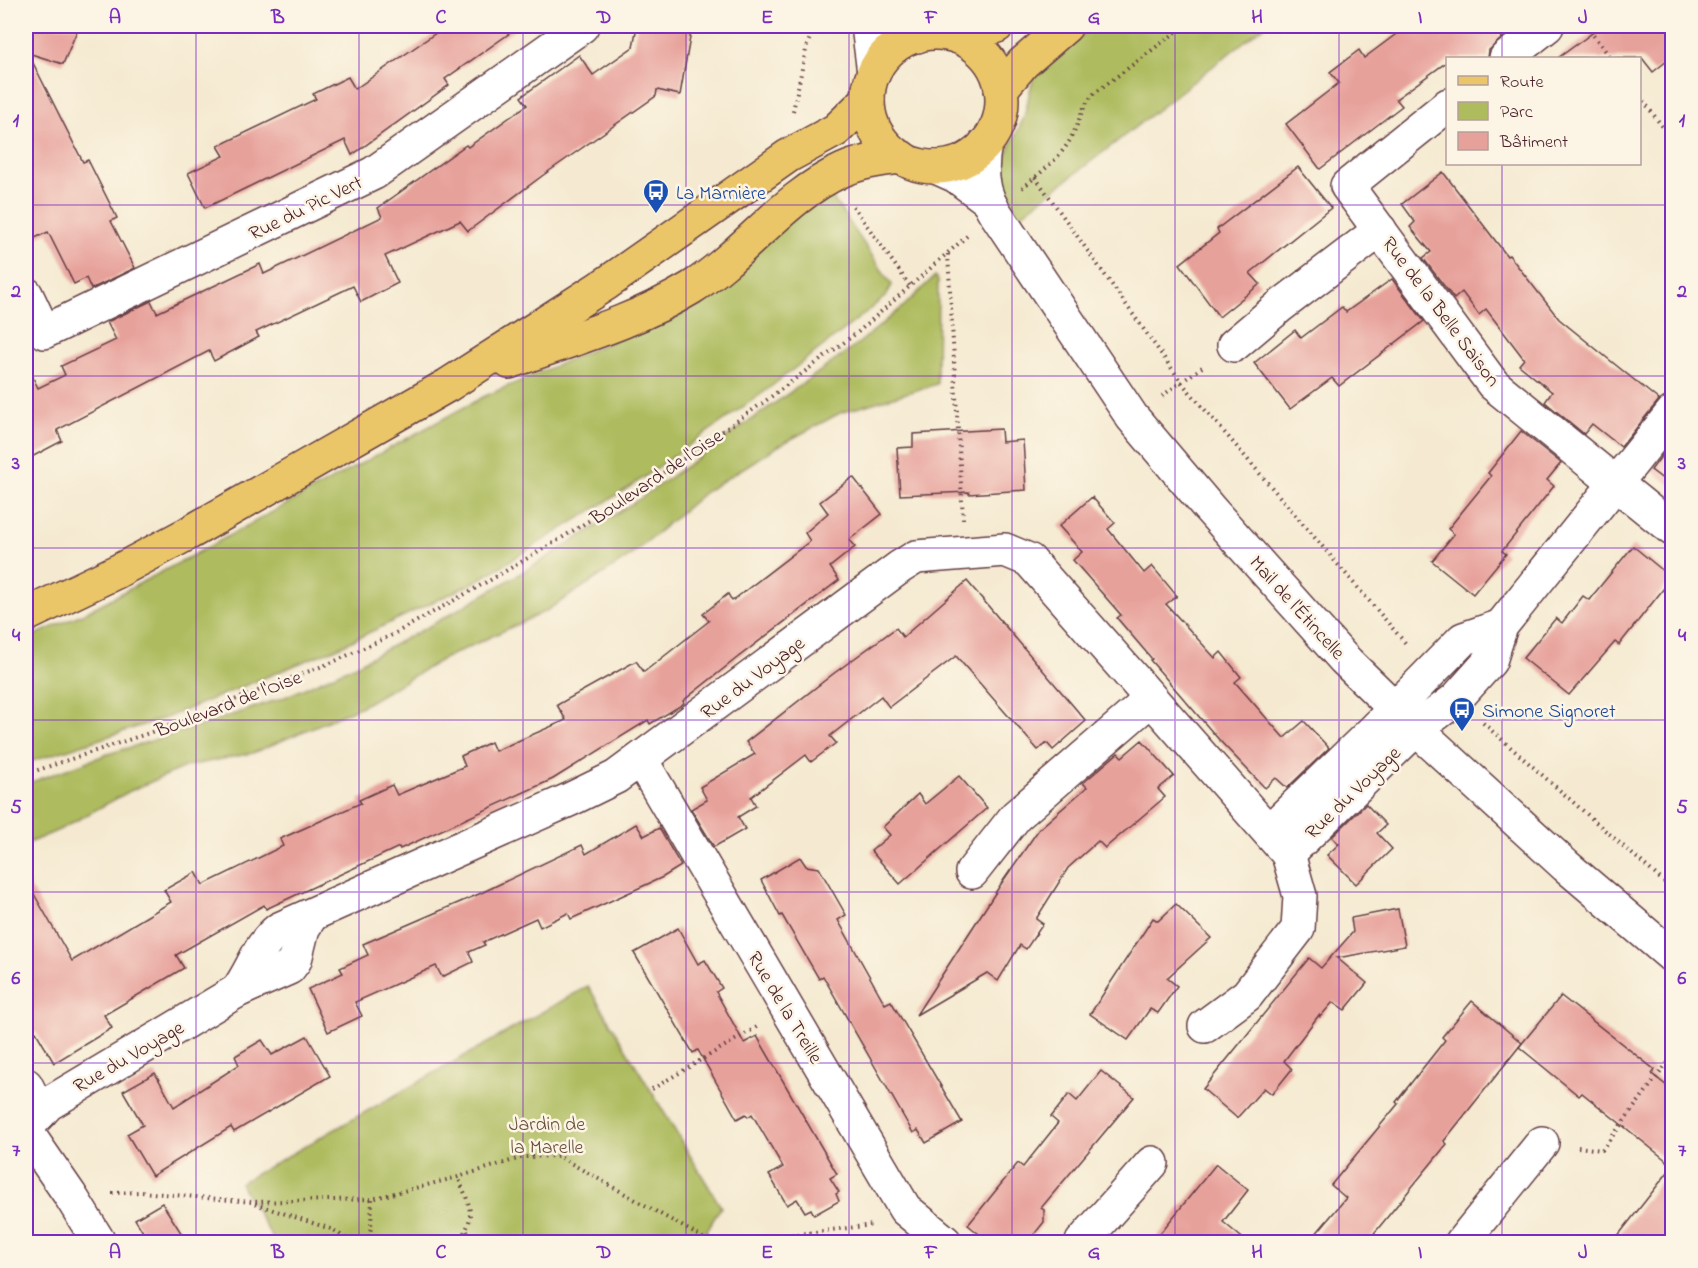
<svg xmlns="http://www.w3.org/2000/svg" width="1698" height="1268" font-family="'Indie Flower',sans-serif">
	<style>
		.green { fill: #aebc5e; stroke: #7c6e44; stroke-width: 1.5 }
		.building { fill: #e7a19b }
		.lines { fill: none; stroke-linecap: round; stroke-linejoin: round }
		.minor-casing { stroke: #643d44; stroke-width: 36 }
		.major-casing { stroke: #643d44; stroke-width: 36 }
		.path { stroke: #643d44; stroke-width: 4; stroke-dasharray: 1.5 4.5; stroke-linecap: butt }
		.minor { stroke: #fff; stroke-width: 33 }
		.major { stroke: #ebc669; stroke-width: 33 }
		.grid { fill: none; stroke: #7b2cbf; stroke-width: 1.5; stroke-opacity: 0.55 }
		.labels { text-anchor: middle; stroke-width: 5; stroke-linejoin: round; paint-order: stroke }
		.transit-label { font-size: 20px; fill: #164399; stroke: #fcf5e5; text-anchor: start }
		.street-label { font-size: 20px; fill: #4a1f2b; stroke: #fcf5e5 }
		.park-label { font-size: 20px; fill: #684e3a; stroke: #fcf5e5 }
		.neatline { fill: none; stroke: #7b2cbf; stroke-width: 2 }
		.grid-label { font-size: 20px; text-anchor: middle; font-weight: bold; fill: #7b2cbf }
	</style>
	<rect width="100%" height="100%" fill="#fcf5e5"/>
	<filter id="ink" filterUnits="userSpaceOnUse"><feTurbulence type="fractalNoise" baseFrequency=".0167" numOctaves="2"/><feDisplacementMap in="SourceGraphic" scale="12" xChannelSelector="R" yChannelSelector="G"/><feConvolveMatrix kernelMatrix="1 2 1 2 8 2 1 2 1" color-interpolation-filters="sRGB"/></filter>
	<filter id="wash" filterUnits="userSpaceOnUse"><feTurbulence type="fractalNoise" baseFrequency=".008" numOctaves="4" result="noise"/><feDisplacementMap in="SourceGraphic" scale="24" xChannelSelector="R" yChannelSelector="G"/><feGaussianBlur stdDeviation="1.35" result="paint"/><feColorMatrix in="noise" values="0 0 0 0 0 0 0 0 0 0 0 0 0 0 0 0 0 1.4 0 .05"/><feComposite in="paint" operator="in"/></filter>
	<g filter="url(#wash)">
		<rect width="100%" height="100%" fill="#f5ead1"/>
		<g class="green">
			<path d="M1094 26H1264L1110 147 1018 217 1001 167 1024 117 1034 74Z"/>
			<path d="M830 194 892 285 886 296 854 322 764 392 630 487 477 581 337 648 168 717 26 763V639L84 613 201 551 483 397 619 338Z"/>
			<path d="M935 276 938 281 937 384 840 413 780 445 705 492 629 557 546 611 441 660 362 706 253 753 187 766 130 791 59 830 26 844V784L108 754 194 728 285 697 358 664 433 624 540 562 638 500 854 347 905 305Z"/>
			<path d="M588 986 721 1207 700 1242H275L240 1183Z"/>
		</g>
		<g id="blocks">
			<g class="building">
				<path d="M26 26H79L63 64 28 53 83 162 88 160 117 218 111 221 135 268 91 289 86 278 74 284 48 232 26 242Z"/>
				<path d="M446 26H520L445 79 449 85 352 155 345 140 205 208 188 173 224 156 218 146 316 99 313 94 348 77 355 89Z"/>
				<path d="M637 26H692L680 95 657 90 656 96 542 176 468 231 460 221 385 256 398 283 361 302 353 286 256 332 259 337 214 361 209 351 57 430 62 441 26 460V363L38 388 65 375 61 366 116 340 107 322 151 301 157 313 260 264 264 274 382 217 378 208 466 145 468 147 527 105 521 97 579 55 593 75 633 47Z"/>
				<path d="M1407 26H1492L1502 38 1489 50 1488 58H1448V61L1396 99 1402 106 1320 169 1286 124 1339 83 1330 72 1359 50 1364 58Z"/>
				<path d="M1602 26H1672V57L1653 72 1642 58H1558Z"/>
				<path d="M1298 167 1331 208 1250 273 1260 284 1219 317 1180 264 1219 233 1217 229Z"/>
				<path d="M1443 172 1507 256 1509 255 1559 319 1659 400 1621 447 1592 424 1584 434 1545 402 1552 392 1519 365 1524 359 1486 309 1479 315 1462 292 1454 299 1423 258 1431 252 1410 227 1415 222 1402 204Z"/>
				<path d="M1392 279 1424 321 1339 386 1332 378 1290 409 1254 363 1295 330 1301 338 1342 307 1346 312Z"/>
				<path d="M1001 429 1002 442 1023 440 1026 490 969 494V492L900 495 897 448 913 447V434Z"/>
				<path d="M1521 431 1561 463 1547 480 1554 486 1502 551 1506 554 1473 594 1432 561 1454 534 1448 529 1491 476 1488 473Z"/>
				<path d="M1672 442V486L1651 470Z"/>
				<path d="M853 477 882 514 849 540 855 547 830 567 839 580 737 658 683 701 684 703 680 706 650 724 648 720 553 779 400 849 399 847 266 909 264 905 176 955 184 968 104 1015 112 1028 54 1063 36 1032 26 1038V880L72 961 171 902 164 890 196 872 203 885 283 846 280 839 361 803 359 800 392 785 397 795 465 766 461 756 491 742 495 751 566 720 557 705 636 661 644 672 709 621 703 614 728 594 732 601 810 541 805 533 828 513 820 502Z"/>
				<path d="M1092 497 1115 523 1108 529 1144 573 1152 566 1177 596 1166 604 1215 658 1221 652 1241 677 1235 682 1284 738 1304 721 1329 748 1287 788 1276 778 1265 788 1221 742 1150 660 1152 659 1117 618 1121 615 1073 560 1082 552 1059 526Z"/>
				<path d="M1633 546 1672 578 1619 645 1615 642 1569 695 1523 658 1556 618 1562 623 1583 596 1589 600Z"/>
				<path d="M967 581 1086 721 1053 750 1047 743 1038 750 956 656 889 707 881 696 830 736 836 743 811 762 806 755 751 797 756 806 738 817 745 829 714 847 691 809 707 800 700 787 755 754 746 742 833 674 896 628 903 637Z"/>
				<path d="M1142 740 1174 776 1158 789 1165 797 1105 848 1098 841 1068 868 1036 919 1043 924 1026 949 1020 945 998 981 987 973 916 1015 1003 881 1039 829 1087 787 1083 783 1118 753 1122 757Z"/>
				<path d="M959 776 987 808 900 884 871 851 890 835 883 827 918 794 925 804Z"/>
				<path d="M1366 804 1386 825 1377 833 1392 849 1356 884 1327 855 1339 844 1332 837Z"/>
				<path d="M636 824 644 836 659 828 681 866 663 877 571 919 568 913 540 927 536 918 483 942 485 945 469 952 473 962 442 977 436 966 355 1002 362 1016 328 1032 308 989 343 973 340 968 368 955 363 944 479 894 582 845 586 854Z"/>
				<path d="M800 857 806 866 819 868 846 915 838 920 885 1004 891 1001 962 1122 926 1143 918 1130 913 1133 823 976 819 979 782 915 780 916 761 880Z"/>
				<path d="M1176 904 1211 938 1167 978 1177 986 1158 1013 1150 1009 1128 1040 1090 1014 1153 918 1158 921Z"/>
				<path d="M1398 909 1405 946 1337 958 1367 983 1345 1010 1333 1002 1320 1017 1319 1015 1284 1061 1292 1069 1272 1094 1264 1088 1237 1118 1203 1089 1309 958 1321 968 1353 932 1351 918Z"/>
				<path d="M678 928 698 964 705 960 722 988 716 992 744 1043 757 1036 837 1174 830 1178 839 1192 836 1194 839 1201 814 1215 811 1209 805 1212 797 1199 787 1205 769 1175 783 1167 752 1114 748 1117 746 1114 737 1119 698 1050 693 1053 634 953Z"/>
				<path d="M1561 996 1655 1070 1652 1074 1672 1090V1165L1582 1093 1579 1096 1519 1047Z"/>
				<path d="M1472 1001 1522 1043 1444 1141 1447 1144 1367 1242H1309L1346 1198 1331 1185 1398 1104 1396 1102 1445 1040 1442 1037Z"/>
				<path d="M307 1036 330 1076 234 1132 231 1127 152 1176 127 1134 143 1125 123 1091 155 1073 174 1107 239 1065 235 1056 262 1040 272 1055Z"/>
				<path d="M1101 1071 1134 1097 1041 1208 1044 1210V1222L1028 1242H989L968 1225 1018 1163 1023 1167 1058 1123 1051 1117 1069 1094 1077 1101Z"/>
				<path d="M1216 1164 1248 1190 1223 1222 1247 1242H1153Z"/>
				<path d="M1672 1167V1242H1613Z"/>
				<path d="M162 1203 187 1242H149L135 1219Z"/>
			</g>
		</g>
	</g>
	<g filter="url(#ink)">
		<use href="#blocks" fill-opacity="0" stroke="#643d44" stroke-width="1.5"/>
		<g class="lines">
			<defs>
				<g id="minor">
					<path d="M868 26 874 73"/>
					<path d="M889 26 917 36"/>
					<path d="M1506 58 1547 26"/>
					<path d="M1448 105 1347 186 1493 384 1672 529"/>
					<path d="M985 144C980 168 981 190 994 211L1132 417 1209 508 1344 659 1416 729 1566 866 1672 956"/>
					<path d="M936 167 956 176 988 200"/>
					<path d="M26 294 44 332 374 173 582 26"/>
					<path d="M1234 345 1279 307 1380 230"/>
					<path d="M1501 626 1672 413"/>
					<path d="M641 760 905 1209 945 1242"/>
					<path d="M1269 831 1372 732 1463 639 1501 626 1490 661 1456 699 1416 729 1288 854"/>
					<path d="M972 872 1016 816 1151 699"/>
					<path d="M237 991C253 970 258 945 279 929L571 799 616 777 900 567 916 557 1005 550 1029 560 1288 854 1300 896 1298 929 1247 995 1205 1026"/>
					<path d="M26 1085 40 1113"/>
					<path d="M26 1128 48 1104 237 991 289 968 295 960 303 928 311 916"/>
					<path d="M26 1131 70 1195 99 1242"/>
					<path d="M1082 1242 1152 1163"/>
					<path d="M1462 1242 1542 1143"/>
				</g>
				<g id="major">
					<circle cx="935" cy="100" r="67"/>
					<path d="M956 36H967L997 26"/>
					<path d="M1001 89 1023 63 1066 26"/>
					<path d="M509 362C570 340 635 322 691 288 745 254 784 196 843 170 861 162 880 159 901 157"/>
					<path d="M26 615 118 571 189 533 448 385 607 283 788 156 836 130 868 99"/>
				</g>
			</defs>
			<use href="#minor" class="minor-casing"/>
			<use href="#major" class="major-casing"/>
			<g class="path">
				<path d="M1586 26 1611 58"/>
				<path d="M1640 96 1672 140"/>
				<path d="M793 111 807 45 815 26"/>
				<path d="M1035 177 1182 383 1407 645"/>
				<path d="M1022 188C1040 173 1060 159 1071 138 1080 121 1081 106 1095 93L1184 26"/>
				<path d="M853 206 910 286"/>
				<path d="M948 254 963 519"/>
				<path d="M1162 396 1205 365"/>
				<path d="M1483 723 1672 889"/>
				<path d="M26 774 149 733 333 662 392 635 492 579 560 539 650 482 764 402 858 332 967 236"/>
				<path d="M652 1089 757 1027"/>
				<path d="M1578 1147 1602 1150 1672 1057"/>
				<path d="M112 1193 141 1192 252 1202 372 1199 458 1177 524 1157 558 1156 703 1238 731 1242 873 1225"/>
				<path d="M255 1204 334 1230 350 1242"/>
				<path d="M467 1231 471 1242"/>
				<path d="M367 1242 371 1228 372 1199"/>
				<path d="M456 1242C479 1219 469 1204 458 1177"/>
				<path d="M691 1242 703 1238"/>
			</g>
			<use href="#minor" class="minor"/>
			<use href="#major" class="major"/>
		</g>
	</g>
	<path class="grid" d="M196 26V1242M359 26V1242M523 26V1242M686 26V1242M849 26V1242M1012 26V1242M1175 26V1242M1339 26V1242M1502 26V58M1502 164V1242M26 205H1672M26 376H1672M26 548H1672M26 720H1672M26 892H1672M26 1063H1672"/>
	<defs>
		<symbol id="bus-pin" viewBox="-11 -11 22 30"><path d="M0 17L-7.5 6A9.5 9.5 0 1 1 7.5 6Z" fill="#1a4fb4" stroke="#fcf5e5"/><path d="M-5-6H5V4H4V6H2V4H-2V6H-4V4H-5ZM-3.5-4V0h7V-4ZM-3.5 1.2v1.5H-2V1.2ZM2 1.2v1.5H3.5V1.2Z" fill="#fff"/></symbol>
	</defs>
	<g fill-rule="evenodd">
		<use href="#bus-pin" x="641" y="177" width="30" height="40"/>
		<use href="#bus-pin" x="1447" y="695" width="30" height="40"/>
	</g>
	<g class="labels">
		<g class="transit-label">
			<text x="676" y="199">La Marnière</text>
			<text x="1482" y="717">Simone Signoret</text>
		</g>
		<g class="street-label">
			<text transform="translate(305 207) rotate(-26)" y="7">Rue du Pic Vert</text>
			<text transform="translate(1442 311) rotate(53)" y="7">Rue de la Belle Saison</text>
			<text transform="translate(656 476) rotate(-34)" y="7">Boulevard de l'Oise</text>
			<text transform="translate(1298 607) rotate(48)" y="7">Mail de l'Étincelle</text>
			<text transform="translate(752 677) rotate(-37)" y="7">Rue du Voyage</text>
			<text transform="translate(228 703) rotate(-21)" y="7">Boulevard de l'Oise</text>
			<text transform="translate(1352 792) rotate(-44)" y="7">Rue du Voyage</text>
			<text transform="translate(786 1007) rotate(59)" y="7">Rue de la Treille</text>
			<text transform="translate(128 1056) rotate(-30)" y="7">Rue du Voyage</text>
		</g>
		<g class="park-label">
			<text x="547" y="1130">Jardin de<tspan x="547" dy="23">la Marelle</tspan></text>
		</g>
	</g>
	<rect width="1698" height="1268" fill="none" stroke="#fcf5e5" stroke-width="66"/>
	<rect x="1446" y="57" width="195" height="108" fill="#fcf5e5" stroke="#b59f9b" stroke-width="1.5"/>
	<rect x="1458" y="76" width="30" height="9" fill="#ebc669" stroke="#b59f9b" stroke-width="1.5"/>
	<text x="1500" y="87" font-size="18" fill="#4a1f2b">Route</text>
	<rect x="1458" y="102" width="30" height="18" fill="#aebc5e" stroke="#b59f9b" stroke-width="1.5"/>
	<text x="1500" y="117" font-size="18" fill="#4a1f2b">Parc</text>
	<rect x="1458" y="132" width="30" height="18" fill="#e7a19b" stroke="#b59f9b" stroke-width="1.5"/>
	<text x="1500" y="147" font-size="18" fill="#4a1f2b">Bâtiment</text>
	<rect x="33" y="33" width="1632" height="1202" class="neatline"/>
	<g class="grid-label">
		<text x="115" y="23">A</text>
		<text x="278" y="23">B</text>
		<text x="441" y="23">C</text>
		<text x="604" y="23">D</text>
		<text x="767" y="23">E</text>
		<text x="931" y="23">F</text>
		<text x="1094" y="23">G</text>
		<text x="1257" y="23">H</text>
		<text x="1420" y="23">I</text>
		<text x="1583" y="23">J</text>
		<text x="16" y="126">1</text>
		<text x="1682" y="126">1</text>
		<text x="16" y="297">2</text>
		<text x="1682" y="297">2</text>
		<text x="16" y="469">3</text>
		<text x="1682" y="469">3</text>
		<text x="16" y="641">4</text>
		<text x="1682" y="641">4</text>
		<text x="16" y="813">5</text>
		<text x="1682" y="813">5</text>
		<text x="16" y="984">6</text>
		<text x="1682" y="984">6</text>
		<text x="16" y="1156">7</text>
		<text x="1682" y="1156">7</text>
		<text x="115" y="1258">A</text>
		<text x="278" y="1258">B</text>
		<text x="441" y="1258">C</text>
		<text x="604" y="1258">D</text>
		<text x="767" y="1258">E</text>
		<text x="931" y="1258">F</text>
		<text x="1094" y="1258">G</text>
		<text x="1257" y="1258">H</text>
		<text x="1420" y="1258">I</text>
		<text x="1583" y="1258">J</text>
	</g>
</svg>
